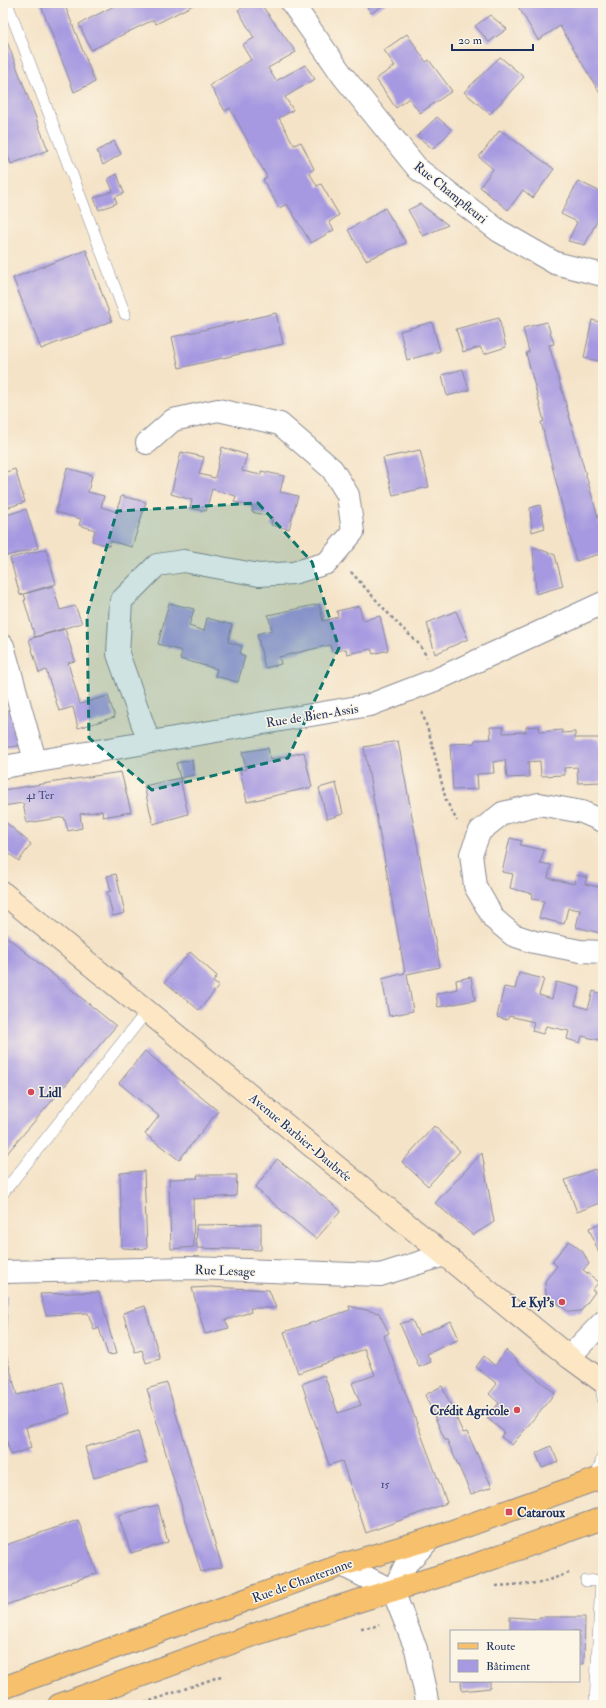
<svg xmlns="http://www.w3.org/2000/svg" width="606" height="1708" font-family="'IM FELL Double Pica',serif">
	<style>
		.building { fill: #a699e1 }
		.lines { fill: none; stroke-linecap: round; stroke-linejoin: round }
		.service-casing { stroke: #888992; stroke-width: 12 }
		.minor-casing { stroke: #888992; stroke-width: 24 }
		.secondary-casing { stroke: #888992; stroke-width: 24 }
		.primary-casing { stroke: #888992; stroke-width: 24 }
		.path { stroke: #888992; stroke-width: 2.5; stroke-dasharray: 3 3; stroke-linecap: butt }
		.service { stroke: #fff; stroke-width: 11 }
		.minor { stroke: #fff; stroke-width: 22 }
		.secondary { stroke: #fce6c4; stroke-width: 22 }
		.primary { stroke: #f7c06c; stroke-width: 22 }
		.marked { fill: #0f766e; fill-opacity: 0.2; stroke: #0f766e; stroke-width: 3; stroke-dasharray: 8 5; stroke-linejoin: round }
		.poi-dot { fill: #d1495b; stroke: #fcf5e5; stroke-width: 1.5 }
		.labels { text-anchor: middle; stroke-width: 3; stroke-linejoin: round; paint-order: stroke }
		.number-label { font-size: 11px; fill: #3e4a7f }
		.street-label { font-size: 13px; fill: #1b2f5e; stroke: #fcf5e5 }
		.poi-label { font-size: 13px; font-weight: bold; fill: #1b2f5e; stroke: #fcf5e5; text-anchor: start }
	</style>
	<rect width="100%" height="100%" fill="#fcf5e5"/>
	<filter id="ink" filterUnits="userSpaceOnUse"><feTurbulence type="fractalNoise" baseFrequency=".025" numOctaves="2"/><feDisplacementMap in="SourceGraphic" scale="8" xChannelSelector="R" yChannelSelector="G"/><feConvolveMatrix kernelMatrix="1 2 1 2 8 2 1 2 1" color-interpolation-filters="sRGB"/></filter>
	<filter id="wash" filterUnits="userSpaceOnUse"><feTurbulence type="fractalNoise" baseFrequency=".012" numOctaves="4" result="noise"/><feDisplacementMap in="SourceGraphic" scale="16" xChannelSelector="R" yChannelSelector="G"/><feGaussianBlur stdDeviation="0.9" result="paint"/><feColorMatrix in="noise" values="0 0 0 0 0 0 0 0 0 0 0 0 0 0 0 0 0 1.4 0 .05"/><feComposite in="paint" operator="in"/></filter>
	<g filter="url(#wash)">
		<rect width="100%" height="100%" fill="#f4e3c7"/>
		<g id="blocks">
			<g class="building">
				<path d="M40 3H64L95 82 74 92Z"/>
				<path d="M120 3H197L156 24 153 20 91 50 79 24Z"/>
				<path d="M251 3H260L296 52 268 68 276 81 305 65 315 79 285 97 293 110 279 118 294 145 301 142 314 169 309 172 317 186 321 184 339 215 329 222 334 230 311 243 287 204 279 208 263 180 267 177 230 108 225 111 210 85 251 60 242 45 254 38 238 10Z"/>
				<path d="M365 3H387L371 13Z"/>
				<path d="M516 3H603V94L601 95 560 26 538 40Z"/>
				<path d="M490 15 507 29 489 42 475 26Z"/>
				<path d="M3 31 48 150 11 164 3 142Z"/>
				<path d="M407 34 426 62 429 60 452 91 420 113 409 98 396 108 376 79 395 66 384 50Z"/>
				<path d="M500 57 524 77 490 114 464 92Z"/>
				<path d="M437 117 452 130 433 149 417 136Z"/>
				<path d="M500 130 554 169 533 198 523 190 508 210 480 187 493 169 479 157Z"/>
				<path d="M114 141 121 154 103 165 97 151Z"/>
				<path d="M117 174 124 193 115 197 117 203 99 210 94 198 113 191 108 179Z"/>
				<path d="M578 181 603 193V209L585 245 568 241 577 222 561 214Z"/>
				<path d="M420 204 448 225 423 236 408 210Z"/>
				<path d="M385 208 406 243 366 260 348 230Z"/>
				<path d="M86 250 112 321 41 349 13 278Z"/>
				<path d="M276 313 283 344 179 368 172 337Z"/>
				<path d="M499 318 506 347 484 354 480 347 463 352 456 329Z"/>
				<path d="M592 320 603 323V359L600 358 599 361 584 358Z"/>
				<path d="M432 322 440 351 407 360 400 331Z"/>
				<path d="M547 322 554 344 549 345 603 535V553L576 561 541 422 544 421 526 353 529 352 523 328Z"/>
				<path d="M463 369 469 390 447 396 442 375Z"/>
				<path d="M222 447 247 455 242 471 261 475V471L284 476 280 492 298 496 289 529 271 525 273 517 252 512 253 507 234 502 236 496 212 489 206 511 190 508 192 500 171 494 181 452 204 457 199 474 215 478Z"/>
				<path d="M420 450 429 487 393 495 383 458Z"/>
				<path d="M67 468 92 475 88 492 104 496 101 507 117 512 121 496 146 502 132 547 110 541 109 546 92 541 95 530 79 525 81 519 56 512Z"/>
				<path d="M15 469 25 502 3 509V473Z"/>
				<path d="M540 505 545 528 532 532 530 508Z"/>
				<path d="M26 509 38 548 3 557V516Z"/>
				<path d="M533 547 555 555 563 586 536 594Z"/>
				<path d="M46 549 56 584 20 595 10 558Z"/>
				<path d="M53 586 60 610 75 606 82 623 35 637 24 600H26L24 594Z"/>
				<path d="M169 603 194 609 189 626 204 631 207 618 232 625 228 642 242 646 240 654 245 656 238 682 215 676 217 669 180 659 182 651 158 644Z"/>
				<path d="M319 604 323 621 338 617 337 611 359 606 363 620 380 616 388 650 373 654 371 649 347 654 346 649 332 652 330 645 279 657 281 664 265 668 257 634 272 630 268 615Z"/>
				<path d="M456 611 468 639 435 654 427 623Z"/>
				<path d="M65 629 75 661 68 663 80 704 108 696 115 717 78 728 73 707 59 711 46 670 39 673 29 639Z"/>
				<path d="M12 709 23 745 3 748V712Z"/>
				<path d="M539 726 540 732 562 730V733L575 732V738H599L600 746H603V780H601V782L578 783 577 767 564 768 565 775 541 776 540 761 528 762 529 777 507 778 505 760 493 762 494 773 477 774 478 789 453 790 450 744 474 743 475 740 491 739 490 727H503V733L526 732V727Z"/>
				<path d="M398 741 440 967 407 974 413 1011 389 1016 382 979 405 973 364 747Z"/>
				<path d="M268 748 270 760 304 752 312 787 247 802 240 770 246 769 242 752Z"/>
				<path d="M192 760 194 775 180 778 176 763Z"/>
				<path d="M121 772 131 812 103 817 102 811 80 814 82 828 68 831 64 817 27 823 23 803 3 806V790Z"/>
				<path d="M180 778 188 814 153 824 144 786Z"/>
				<path d="M336 783 343 814 327 819 319 788Z"/>
				<path d="M3 820 31 844 19 861 3 849Z"/>
				<path d="M510 838 522 841 520 845 544 850 540 863 551 865 548 878 574 884 576 875 587 877 585 884 603 888V920L600 933 576 927 580 910 568 908 564 924 539 918 544 901 532 899 533 894 510 888 513 874 502 872Z"/>
				<path d="M116 874 125 913 113 916 107 892 111 891 107 876Z"/>
				<path d="M3 934 116 1026 3 1158Z"/>
				<path d="M190 952 217 976 213 982 219 986 199 1010 165 982Z"/>
				<path d="M519 973 544 979 539 995 552 999 556 982 580 988 575 1005 588 1009 593 991 603 994V1041L582 1036 580 1043 567 1039 569 1031 546 1026 543 1034 532 1031 534 1022 509 1016 507 1020 497 1017 504 987 515 989Z"/>
				<path d="M471 977 475 1000 438 1007 436 994 457 989 456 980Z"/>
				<path d="M145 1051 218 1111 179 1160 145 1134 159 1116 119 1083Z"/>
				<path d="M434 1126 460 1151 428 1186 402 1162Z"/>
				<path d="M482 1153 494 1222 473 1235 435 1203Z"/>
				<path d="M277 1159 341 1211 316 1239 255 1188Z"/>
				<path d="M595 1169 603 1191V1202L577 1212 565 1180Z"/>
				<path d="M144 1171 147 1249 122 1248 120 1173Z"/>
				<path d="M197 1175H237L236 1196 193 1199 194 1247 171 1249 169 1179 198 1178Z"/>
				<path d="M603 1222V1263L589 1228Z"/>
				<path d="M261 1224V1250L197 1248 196 1225Z"/>
				<path d="M569 1241 583 1252 589 1264 583 1270 599 1282 592 1290 595 1292 581 1311 569 1312 546 1295 545 1281 557 1266 552 1261Z"/>
				<path d="M211 1287 269 1290 276 1308H250L251 1312 225 1320 229 1328 205 1334 192 1288Z"/>
				<path d="M99 1292 116 1354 108 1355 99 1328 94 1330 88 1313 46 1315 40 1294Z"/>
				<path d="M3 1296H7L5 1350 17 1395 63 1382 70 1413 26 1427 31 1448 11 1455 3 1429Z"/>
				<path d="M145 1306 160 1359 146 1363 142 1350 135 1352 123 1313Z"/>
				<path d="M349 1306 379 1313 389 1333 384 1336 447 1503 366 1533 342 1461 329 1465 302 1384 324 1375 338 1413 361 1405 352 1383 375 1375 365 1349 298 1373 284 1332 350 1310Z"/>
				<path d="M412 1320 419 1335 451 1321 459 1339 427 1354 431 1362 419 1367 400 1324Z"/>
				<path d="M506 1350 517 1360 516 1361 555 1393 512 1445 501 1437 504 1432 487 1418 499 1403 489 1394 497 1384 476 1367 484 1356 495 1366Z"/>
				<path d="M167 1383 222 1567 201 1572 147 1389Z"/>
				<path d="M442 1386 463 1433 467 1432 492 1487 471 1494 447 1440H445L425 1395Z"/>
				<path d="M138 1432 147 1463 94 1478 85 1447Z"/>
				<path d="M551 1446 558 1462 542 1468 536 1453Z"/>
				<path d="M158 1505 168 1542 131 1553 118 1515Z"/>
				<path d="M78 1520 97 1573 3 1606V1546Z"/>
				<path d="M510 1617 539 1619V1617H585L584 1664H579V1631H510Z"/>
				<path d="M461 1681H490V1688L462 1691Z"/>
			</g>
		</g>
	</g>
	<g filter="url(#ink)">
		<use href="#blocks" fill-opacity="0" stroke="#888992" stroke-width="1"/>
		<g class="lines">
			<defs>
				<g id="service">
					<path d="M7 3 125 314"/>
					<path d="M3 1193 147 1011"/>
					<path d="M600 1379 603 1399"/>
					<path d="M595 1480 603 1456"/>
					<path d="M586 1581 603 1580"/>
					<path d="M595 1705 601 1580"/>
				</g>
				<g id="minor">
					<path d="M292 3 343 76 418 169 499 231 555 263 603 275"/>
					<path d="M147 443 173 420 218 410 280 424 332 469 348 495 353 532 327 563 293 573 259 575 184 561 157 565 121 601 118 654 149 742"/>
					<path d="M3 646 35 760"/>
					<path d="M3 767 370 705 440 678 603 603"/>
					<path d="M603 821 582 812 539 804 503 813 480 831 471 854 475 886 494 919 513 935 534 942 580 951 603 952"/>
					<path d="M3 1272 191 1268 380 1275 444 1255"/>
					<path d="M569 1357 603 1322"/>
					<path d="M342 1565 393 1591"/>
					<path d="M393 1591 416 1649 428 1705"/>
					<path d="M393 1591 406 1564 430 1539"/>
				</g>
				<path id="secondary" d="M3 893 569 1357 603 1382"/>
				<g id="primary">
					<path d="M3 1688 342 1565 430 1539 603 1477"/>
					<path d="M59 1705 259 1633 335 1608 469 1567 603 1518"/>
				</g>
			</defs>
			<use href="#service" class="service-casing"/>
			<use href="#minor" class="minor-casing"/>
			<use href="#secondary" class="secondary-casing"/>
			<use href="#primary" class="primary-casing"/>
			<g class="path">
				<path d="M351 572 396 622 419 644 427 657"/>
				<path d="M422 712 430 736 446 800 457 821"/>
				<path d="M496 1586 540 1583 569 1573"/>
				<path d="M361 1628 373 1627 379 1624"/>
				<path d="M139 1705 224 1675"/>
			</g>
			<use href="#service" class="service"/>
			<use href="#minor" class="minor"/>
			<use href="#secondary" class="secondary"/>
			<use href="#primary" class="primary"/>
		</g>
	</g>
	<path class="marked" d="M258 503 312 562 339 648 288 758 152 790 89 738 87 615 117 511Z"/>
	<g class="poi-dot">
		<circle cx="31" cy="1092" r="4"/>
		<circle cx="562" cy="1302" r="4"/>
		<circle cx="517" cy="1410" r="4"/>
		<rect x="505" y="1508" width="8" height="8" rx="2"/>
	</g>
	<g class="labels">
		<g class="number-label">
			<text x="40" y="799">41 Ter</text>
			<text x="385" y="1488">15</text>
		</g>
		<g class="street-label">
			<text transform="translate(451 192) rotate(39)" y="5">Rue Champfleuri</text>
			<text transform="translate(312 715) rotate(-9)" y="5">Rue de Bien-Assis</text>
			<text transform="translate(301 1137) rotate(40)" y="5">Avenue Barbier-Daubrée</text>
			<text transform="translate(225 1270) rotate(2)" y="5">Rue Lesage</text>
			<text transform="translate(302 1580) rotate(-20)" y="5">Rue de Chanteranne</text>
		</g>
		<g class="poi-label">
			<text x="39" y="1097">Lidl</text>
			<text x="554" y="1307" text-anchor="end">Le Kyl's</text>
			<text x="509" y="1415" text-anchor="end">Crédit Agricole</text>
			<text x="517" y="1517">Cataroux</text>
		</g>
	</g>
	<rect width="606" height="1708" fill="none" stroke="#fcf5e5" stroke-width="16"/>
	<rect x="450" y="1630" width="130" height="52" fill="#fcf5e5" stroke="#a2a6af"/>
	<rect x="458" y="1643" width="20" height="6" fill="#f7c06c" stroke="#a2a6af"/>
	<text x="486" y="1650" font-size="12" fill="#1b2f5e">Route</text>
	<rect x="458" y="1660" width="20" height="12" fill="#a699e1" stroke="#a2a6af"/>
	<text x="486" y="1670" font-size="12" fill="#1b2f5e">Bâtiment</text>
	<path d="M452 44v6h81v-6" fill="none" stroke="#1b2f5e" stroke-width="2"/>
	<text x="458" y="44" font-size="12" fill="#1b2f5e" stroke="#fcf5e5" stroke-width="3" paint-order="stroke">20 m</text>
</svg>
